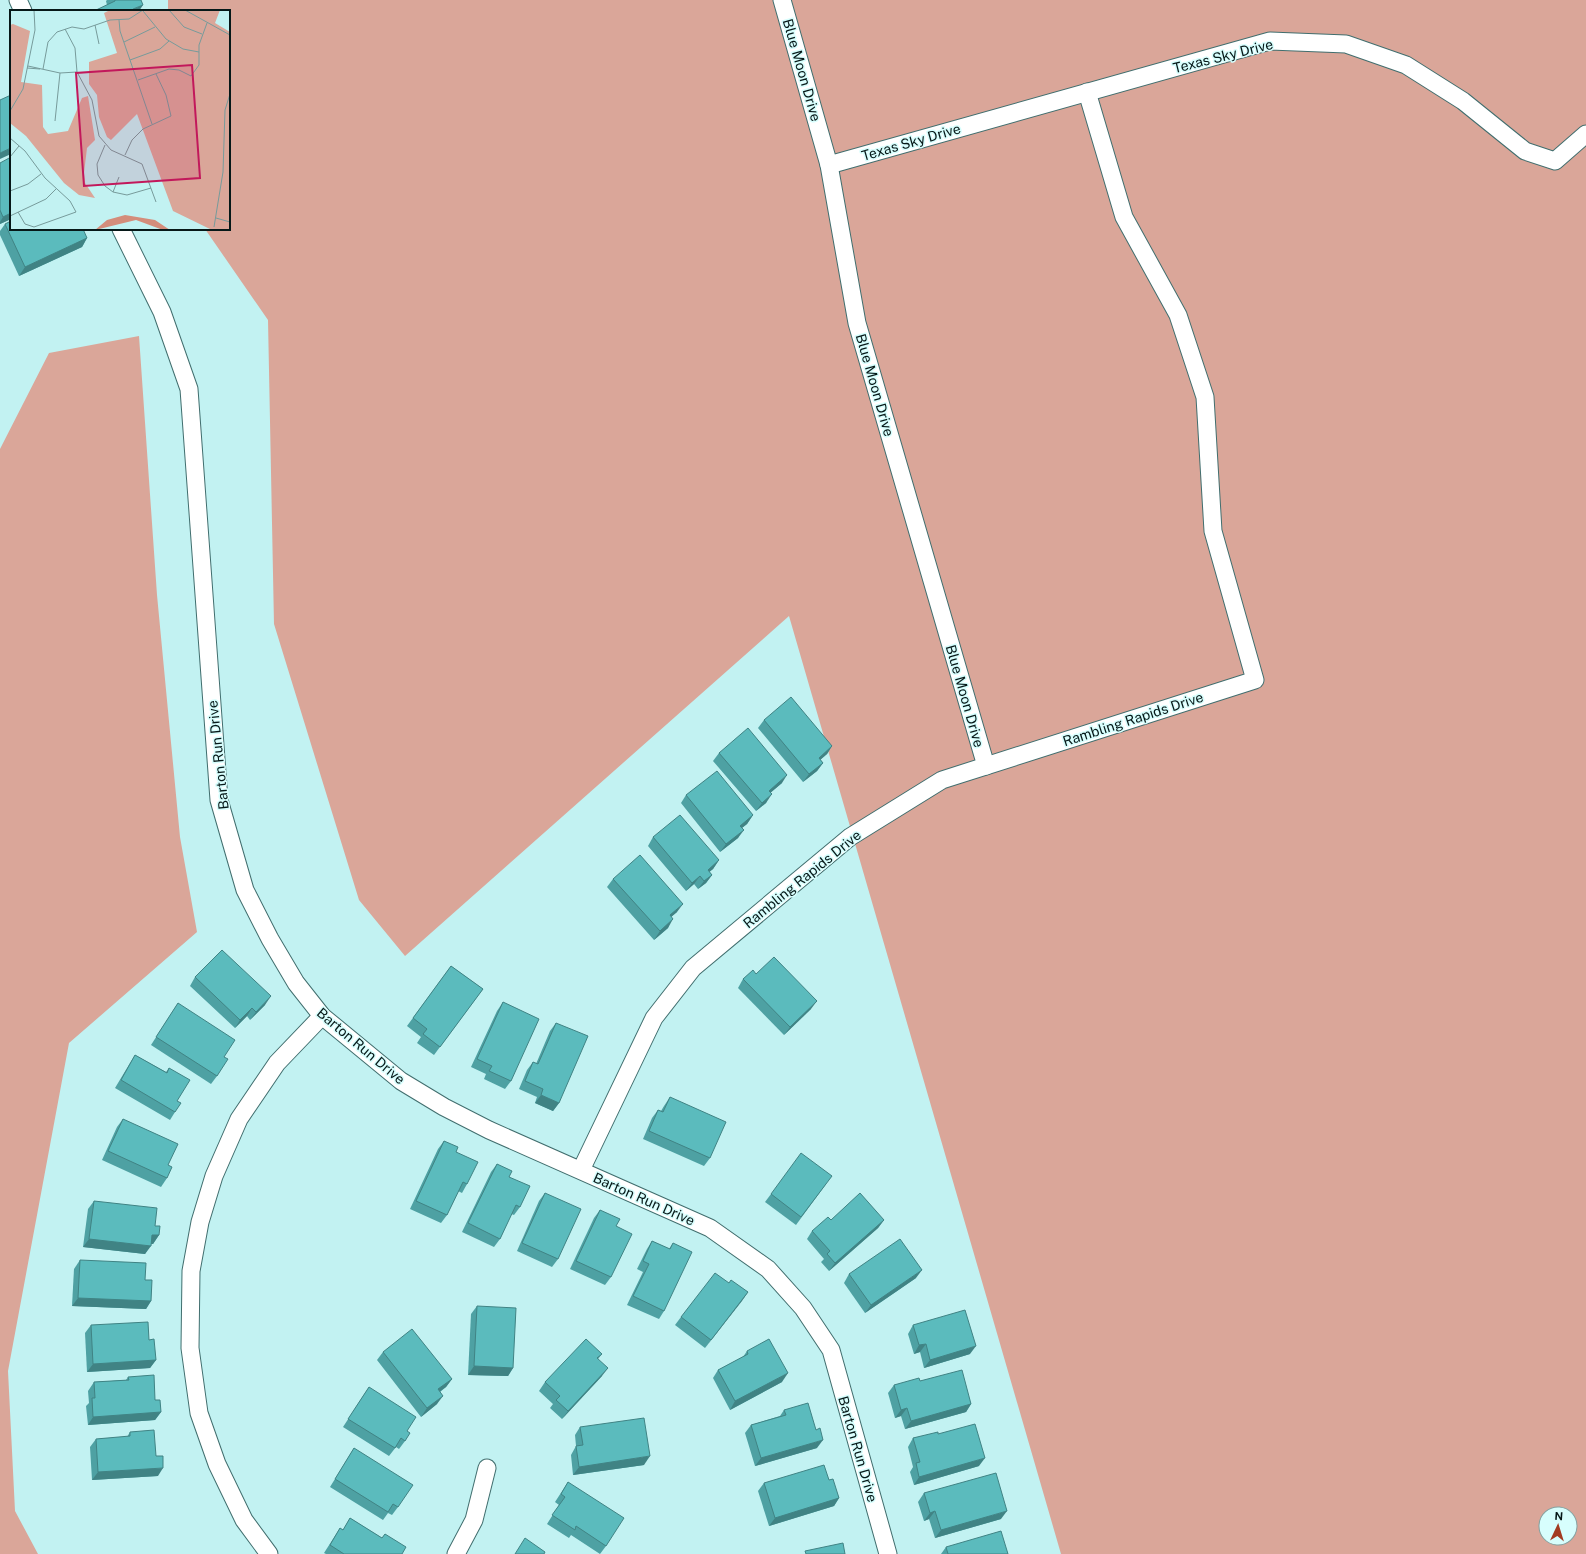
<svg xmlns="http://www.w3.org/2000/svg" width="1586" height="1554" font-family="'Public Sans',sans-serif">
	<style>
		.green { fill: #daa699; fill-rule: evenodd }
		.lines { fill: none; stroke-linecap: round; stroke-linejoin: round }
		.minor-casing { stroke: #416e6e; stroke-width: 19 }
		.minor { stroke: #fff; stroke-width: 17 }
		.wall { fill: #4ea1a3 }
		.shaded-wall { fill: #408384 }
		.building { fill: #5bbbbd; stroke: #408384 }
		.labels { text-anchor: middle; stroke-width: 3; stroke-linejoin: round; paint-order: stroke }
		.street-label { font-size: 14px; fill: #061818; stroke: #d7fefd }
		.inset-road { fill: none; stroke: #779b9b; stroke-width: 1 }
		.view { fill: #c2185b; fill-opacity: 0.15; stroke: #c2185b; stroke-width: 2 }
		.inset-edge { fill: none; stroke: #061818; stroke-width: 2 }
	</style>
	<rect width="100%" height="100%" fill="#c2f2f2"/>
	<g class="green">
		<path d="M168 0H1586V1554H1061L789 616 405 956 359 900 274 624 268 320 205 229H229V11H168ZM1546 1514H1570V1538H1546Z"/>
		<path d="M139 336 157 595 180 837 197 932 69 1043 8 1371 15 1511 38 1554H0V449L49 353Z"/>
	</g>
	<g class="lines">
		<defs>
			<g id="minor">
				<path d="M18 0 23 11"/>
				<path d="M782 0 829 165 857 323 986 766"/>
				<path d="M829 165 1270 41 1346 44 1406 65 1463 101 1525 151 1555 161 1586 134"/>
				<path d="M121 229 162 312 189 389 219 800 245 890 270 939 296 983 322 1016 401 1081 444 1107 489 1130 710 1228 768 1269 803 1308 831 1350 888 1554"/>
				<path d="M581 1170 654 1018 693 968 850 837 942 780 1255 680 1213 531 1205 397 1178 315 1124 217 1087 92"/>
				<path d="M269 1554 244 1520 217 1464 199 1413 190 1348 191 1271 200 1222 214 1176 239 1119 277 1063 322 1016"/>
				<path d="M456 1554 474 1520 487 1468"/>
			</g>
		</defs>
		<use href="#minor" class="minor-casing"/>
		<use href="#minor" class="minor"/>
	</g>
	<g class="wall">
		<path d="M107 0H141L107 5 106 1Z"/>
		<path d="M0 163 11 219 0 224Z"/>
		<path d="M5 224 87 238 82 247 19 276 0 235V231Z"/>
		<path d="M764 720 832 746 827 754 820 760 823 763 817 771 803 782 758 728Z"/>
		<path d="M719 753 782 783 770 793 766 803 756 811 713 761Z"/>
		<path d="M686 795 753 815 747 824 742 828 738 838 720 852 681 803Z"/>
		<path d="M653 837 719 860 713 869 709 872 712 875 706 883 698 889 694 884 686 891 648 846Z"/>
		<path d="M613 879 677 912 671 917 668 928 654 940 607 887Z"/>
		<path d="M451 966 483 989 434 1055 417 1043 421 1037 407 1026Z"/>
		<path d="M756 974 811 1009 784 1035 738 988 743 979Z"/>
		<path d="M195 977 265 1005 250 1020 247 1016 235 1028 190 986Z"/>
		<path d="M503 1002 511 1081 505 1089 484 1079 486 1074 471 1067 497 1011Z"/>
		<path d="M178 1003 224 1057 217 1076 211 1084 151 1045Z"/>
		<path d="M556 1023 559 1103 553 1111 535 1103 537 1097 519 1089 527 1070 533 1062 536 1064 550 1031Z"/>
		<path d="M135 1055 166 1072 169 1068 177 1101 175 1112 170 1120 115 1088 130 1063Z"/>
		<path d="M670 1097 710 1158 704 1166 643 1139 652 1118 658 1110 661 1111 664 1106Z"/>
		<path d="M123 1119 168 1165 167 1178 161 1187 102 1160 117 1127Z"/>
		<path d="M444 1141 456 1152 467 1184 462 1193 458 1191 447 1215 441 1223 410 1209 438 1149Z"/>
		<path d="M497 1164 509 1177 520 1207 514 1215 511 1214 500 1239 494 1247 462 1232 491 1172Z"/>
		<path d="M826 1184 796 1225 765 1202 771 1194Z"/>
		<path d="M545 1193 558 1259 552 1267 517 1251 539 1201Z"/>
		<path d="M94 1201 155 1226 159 1235 153 1244H151L145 1254 83 1247 88 1209Z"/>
		<path d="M600 1210 616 1226 611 1277 605 1285 570 1269 594 1218Z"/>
		<path d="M831 1220H884L878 1228 829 1271 821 1262 824 1259 807 1239 812 1231Z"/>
		<path d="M652 1241 669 1249 673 1243 664 1311 659 1319 627 1305 643 1272 637 1269 647 1249Z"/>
		<path d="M80 1260 151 1301 146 1309 72 1306 74 1269Z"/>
		<path d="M849 1274 916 1278 865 1313 844 1283Z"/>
		<path d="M729 1283 748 1292 705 1348 675 1325 681 1317Z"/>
		<path d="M477 1306 513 1368 508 1376 468 1375 471 1314Z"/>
		<path d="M91 1325 149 1340 156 1360 150 1368 87 1372 85 1333Z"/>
		<path d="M913 1325 970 1354 924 1368 920 1352 914 1354 908 1334Z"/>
		<path d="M747 1351 782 1382 730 1410 713 1378 718 1370 743 1357Z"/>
		<path d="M383 1352 452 1379 446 1387 440 1392 437 1404 421 1417 377 1360Z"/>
		<path d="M602 1354 598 1359 602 1376 562 1419 550 1408 553 1404 539 1391 545 1382Z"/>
		<path d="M128 1377 155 1400 161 1412 155 1420 88 1425 86 1406 89 1403 88 1391 94 1382 126 1380Z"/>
		<path d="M920 1381 971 1404 966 1412 905 1429 901 1416 895 1418 888 1393 894 1385Z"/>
		<path d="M369 1387 407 1431 405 1441 399 1449 396 1447 389 1456 343 1427Z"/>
		<path d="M784 1410 817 1448 755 1466 745 1433 751 1425 780 1416Z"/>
		<path d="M580 1427 644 1465 573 1475 571 1455 576 1446 575 1435Z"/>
		<path d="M130 1432 158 1476 92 1480 90 1447 96 1439 127 1437Z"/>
		<path d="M938 1434 979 1466 914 1485 910 1472 913 1467 908 1447 913 1438Z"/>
		<path d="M354 1448 398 1507 392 1515 388 1513 383 1520 330 1487Z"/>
		<path d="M829 1480 839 1498 834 1506 769 1526 758 1491 764 1483Z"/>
		<path d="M568 1482 606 1546 600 1554 571 1535 569 1538 547 1524 559 1505 555 1502Z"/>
		<path d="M924 1493 1001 1519 935 1538 929 1519 924 1521 918 1502Z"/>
		<path d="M350 1518 382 1538 385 1534 402 1554H326L324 1553 340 1528 343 1530Z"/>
		<path d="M946 1547 1008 1554H941Z"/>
	</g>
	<g class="shaded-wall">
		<path d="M143 5 139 11H132L133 9Z"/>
		<path d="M11 148V154L0 159V153Z"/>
		<path d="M11 213V219L0 224V222L3 217Z"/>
		<path d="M87 238 82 247 19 276 25 267Z"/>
		<path d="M832 746 827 754 813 766 819 758Z"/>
		<path d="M823 763 817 771 803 782 809 774Z"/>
		<path d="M787 775 782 783 763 799 769 791Z"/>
		<path d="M772 794 766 803 756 811 762 803Z"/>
		<path d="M753 815 747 824 734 834 740 826Z"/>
		<path d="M744 830 738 838 720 852 726 844Z"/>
		<path d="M719 860 713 869 702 878 708 870Z"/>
		<path d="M712 875 706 883 698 889 704 881Z"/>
		<path d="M700 876 694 884 686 891 692 883Z"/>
		<path d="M683 904 677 912 664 923 670 915Z"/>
		<path d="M673 919 668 928 654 940 660 931Z"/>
		<path d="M271 996 265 1005 250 1020 256 1012Z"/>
		<path d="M817 1001 811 1009 784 1035 790 1027Z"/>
		<path d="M252 1008 247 1016 235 1028 240 1020Z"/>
		<path d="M541 1095 559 1103 553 1111 535 1103Z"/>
		<path d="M884 1220 878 1228 829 1271 835 1263Z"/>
		<path d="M152 1235H159L153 1244 146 1243Z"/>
		<path d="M89 1239 151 1246 145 1254 83 1247Z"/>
		<path d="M922 1270 916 1278 865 1313 871 1305Z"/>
		<path d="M748 1292 742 1301 705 1348 711 1340Z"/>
		<path d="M78 1298 151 1301 146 1309 72 1306Z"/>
		<path d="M926 1344 920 1352 914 1354 919 1345Z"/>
		<path d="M976 1346 970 1354 924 1368 930 1360Z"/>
		<path d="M156 1360 150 1368 87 1372 93 1364Z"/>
		<path d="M474 1366 513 1368 508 1376 468 1375Z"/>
		<path d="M608 1368 602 1376 562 1419 568 1411Z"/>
		<path d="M788 1373 782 1382 730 1410 735 1401Z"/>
		<path d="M452 1379 446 1387 432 1397 438 1389Z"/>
		<path d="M443 1396 437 1404 421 1417 427 1408Z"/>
		<path d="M971 1404 966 1412 905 1429 911 1421Z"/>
		<path d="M907 1408 901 1416 895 1418 901 1410Z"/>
		<path d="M161 1412 155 1420 88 1425 93 1417Z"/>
		<path d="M823 1440 817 1448 755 1466 761 1458Z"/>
		<path d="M650 1456 644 1465 573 1475 579 1467Z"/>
		<path d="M985 1458 979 1466 914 1485 919 1477Z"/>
		<path d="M163 1468 158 1476 92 1480 98 1472Z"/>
		<path d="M839 1498 834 1506 769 1526 775 1518Z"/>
		<path d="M935 1511 929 1519 924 1521 930 1513Z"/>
		<path d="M1007 1511 1001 1519 935 1538 941 1530Z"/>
	</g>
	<g class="building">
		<path d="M115 0H141L143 5 133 9 134 11H94L115 1Z"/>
		<path d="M11 95V148L0 153V100Z"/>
		<path d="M11 157V213L3 217 0 210V163Z"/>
		<path d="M11 221V229H83L87 238 25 267 5 224Z"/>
		<path d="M791 697 832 746 819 758 823 763 809 774 764 720Z"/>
		<path d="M748 728 787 775 769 791 772 794 762 803 719 753Z"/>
		<path d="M717 771 753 815 740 826 744 830 726 844 686 795Z"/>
		<path d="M680 815 719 860 708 870 712 875 704 881 700 876 692 883 653 837Z"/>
		<path d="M640 855 683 904 670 915 673 919 660 931 613 879Z"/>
		<path d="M222 950 271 996 256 1012 252 1008 240 1020 195 977Z"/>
		<path d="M774 957 817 1001 790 1027 743 979 753 970 756 974Z"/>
		<path d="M451 966 483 989 440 1047 423 1034 427 1029 413 1018Z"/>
		<path d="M503 1002 539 1019 511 1081 489 1071 492 1066 477 1059Z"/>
		<path d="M178 1003 235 1040 224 1057 228 1059 217 1076 156 1037Z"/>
		<path d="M556 1023 588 1036 559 1103 541 1095 543 1089 525 1081 533 1062 538 1064Z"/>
		<path d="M135 1055 167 1073 169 1068 190 1080 177 1101 181 1103 175 1112 121 1080Z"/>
		<path d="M670 1097 726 1122 710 1158 649 1131 658 1110 663 1112Z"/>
		<path d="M123 1119 178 1144 168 1165 172 1167 167 1178 108 1151Z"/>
		<path d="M444 1141 458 1147 456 1152 478 1162 467 1184 463 1182 447 1215 416 1201Z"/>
		<path d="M801 1153 832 1176 801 1217 771 1194Z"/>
		<path d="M497 1164 512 1171 509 1177 530 1186 520 1207 516 1205 500 1239 468 1223Z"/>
		<path d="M545 1193 581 1209 558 1259 522 1243Z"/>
		<path d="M860 1193 884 1220 835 1263 827 1254 830 1251 812 1231 828 1217 831 1220Z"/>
		<path d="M94 1201 157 1208 155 1226H160L159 1235H152L151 1246 89 1239Z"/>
		<path d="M600 1210 620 1219 616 1226 632 1234 611 1277 576 1261Z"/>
		<path d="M900 1239 922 1270 871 1305 849 1274Z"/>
		<path d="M652 1241 670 1249 673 1243 692 1252 664 1311 633 1296 649 1264 643 1261Z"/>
		<path d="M80 1260 146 1263 145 1280H152L151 1301 78 1298Z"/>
		<path d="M715 1273 729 1283 731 1280 748 1292 711 1340 681 1317Z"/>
		<path d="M477 1306 516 1308 513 1368 474 1366Z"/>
		<path d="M965 1310 976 1346 930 1360 926 1344 919 1345 913 1325Z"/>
		<path d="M148 1322 149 1340 154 1339 156 1360 93 1364 91 1325Z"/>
		<path d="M412 1329 452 1379 438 1389 443 1396 427 1408 383 1352Z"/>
		<path d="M586 1339 602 1354 597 1358 608 1368 568 1411 556 1400 560 1396 545 1382Z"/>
		<path d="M769 1339 788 1373 735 1401 718 1370 748 1354 747 1351Z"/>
		<path d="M962 1370 971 1404 911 1421 907 1408 901 1410 894 1385 919 1378 920 1381Z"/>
		<path d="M154 1375 155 1400H160L161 1412 93 1417 92 1398H95L94 1382 129 1380 128 1377Z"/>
		<path d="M369 1387 416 1417 407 1431 410 1433 405 1441 401 1438 395 1448 348 1419Z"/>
		<path d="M808 1403 816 1430 820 1428 823 1440 761 1458 751 1425 786 1415 784 1410Z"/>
		<path d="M644 1418 650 1456 579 1467 576 1446 583 1445 580 1427Z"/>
		<path d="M975 1424 985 1458 919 1477 916 1463 920 1462 913 1438 938 1432V1434Z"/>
		<path d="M154 1430 156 1456H163V1468L98 1472 96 1439 130 1436V1432Z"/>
		<path d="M354 1448 413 1485 398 1507 393 1504 388 1512 335 1479Z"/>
		<path d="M824 1465 829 1480 833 1479 839 1498 775 1518 764 1483Z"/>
		<path d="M996 1473 1007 1511 941 1530 935 1511 930 1513 924 1493Z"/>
		<path d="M568 1482 624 1518 606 1546 576 1526 575 1530 552 1515 565 1497 561 1494Z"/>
		<path d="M350 1518 382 1538 385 1534 406 1547 402 1554H344L330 1545 340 1528 343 1530Z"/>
		<path d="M1001 1531 1008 1554H948L946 1547Z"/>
		<path d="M525 1538 545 1552 544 1554H515Z"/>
		<path d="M843 1543 845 1554H806L805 1551Z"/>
	</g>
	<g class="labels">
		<g class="street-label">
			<text transform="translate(1223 56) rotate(-14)" y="5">Texas Sky Drive</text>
			<text transform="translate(802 70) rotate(74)" y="5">Blue Moon Drive</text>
			<text transform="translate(911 142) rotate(-16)" y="5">Texas Sky Drive</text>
			<text transform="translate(875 385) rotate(74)" y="5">Blue Moon Drive</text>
			<text transform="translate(965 696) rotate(74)" y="5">Blue Moon Drive</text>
			<text transform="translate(1133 719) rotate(-18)" y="5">Rambling Rapids Drive</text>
			<text transform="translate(218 755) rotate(-96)" y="5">Barton Run Drive</text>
			<text transform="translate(802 879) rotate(-39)" y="5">Rambling Rapids Drive</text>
			<text transform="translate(361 1046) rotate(40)" y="5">Barton Run Drive</text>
			<text transform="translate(644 1199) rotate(24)" y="5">Barton Run Drive</text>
			<text transform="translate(858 1449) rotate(74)" y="5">Barton Run Drive</text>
		</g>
	</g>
	<g transform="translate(10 10)">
		<rect width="220" height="220" fill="#c2f2f2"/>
		<path d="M100 0H210L205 13 220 22V220H202L163 201 127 104 101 130 97 127 89 107 87 85 79 74V52L107 43 94 3ZM3 14 20 21 11 72 32 75 33 117 38 124 58 121 72 88 78 86 85 130 77 138 74 163 75 173 85 188 69 185 54 173 16 126 0 113V15Z" fill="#daa699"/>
		<path d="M115 205 145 210 160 220H153L126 210 85 220 97 210Z" fill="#d48d7b"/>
		<path class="inset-road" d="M159 0 174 17 192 24M175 0 220 25M133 1 156 29 173 39 189 42M109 10 110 21 142 114M85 15 89 34M55 19 65 38 67 62 82 90 89 126 101 140 132 154 146 192M114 32 145 17M120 50 150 39 159 31M18 56 50 63 67 62M17 58 30 59M33 59 38 32 47 22 62 17 74 19 100 10 119 9 133 0M128 70 159 59 169 60 181 66 189 55V35L197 13M0 101 13 79 25 20 24 0M45 111 50 63M0 128 15 141 35 168 60 191 66 202 24 217 15 214 8 202M95 135 87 154 88 165 95 176 103 182 117 185 141 178M115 145 122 130 133 119 161 106 156 85 146 64M0 147 9 136M0 181 18 174 31 164M103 182 109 167M0 206 36 189 46 179M206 208 220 212M204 217 213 162 215 100 220 84"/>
		<path class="view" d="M182 55 190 168 74 176 66 63Z"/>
		<rect width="220" height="220" class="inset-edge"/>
	</g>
	<g transform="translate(1558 1526) rotate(4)"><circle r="19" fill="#d7fefd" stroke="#83a2a1"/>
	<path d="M0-3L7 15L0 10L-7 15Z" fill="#a33b21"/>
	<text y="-6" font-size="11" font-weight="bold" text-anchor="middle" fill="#061818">N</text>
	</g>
</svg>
